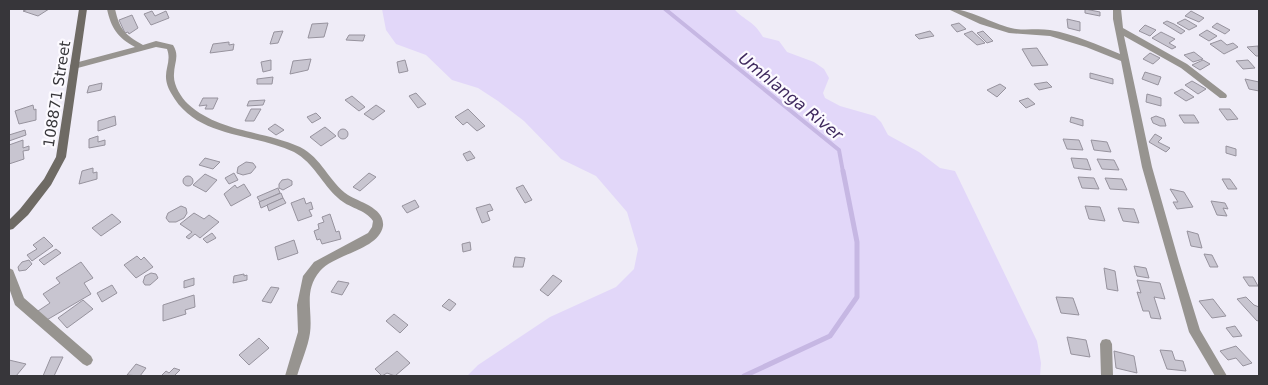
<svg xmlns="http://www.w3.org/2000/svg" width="1268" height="385" font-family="'DejaVu Sans',sans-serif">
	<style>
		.green { fill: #e2d7f9 }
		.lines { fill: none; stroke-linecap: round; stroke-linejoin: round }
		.stream-far1 { stroke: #c6b7e3; stroke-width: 4 }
		.stream { stroke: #c6b7e3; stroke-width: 5 }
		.building { fill: #c8c5d0; stroke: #97939e }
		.street { fill: #979490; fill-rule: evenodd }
		.secondary { fill: #6e6a64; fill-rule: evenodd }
		.labels { text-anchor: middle; stroke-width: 4.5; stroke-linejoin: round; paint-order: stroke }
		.street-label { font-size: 15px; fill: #37363a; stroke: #fcfaff }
		.water-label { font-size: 16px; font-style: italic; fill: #3f295e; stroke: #fcfaff }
	</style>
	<rect width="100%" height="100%" fill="#efecf7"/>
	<path class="green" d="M382 9H734C745 21 754 21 763 37L779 41 787 52 814 62 824 69 829 78 823 93 825 98 840 106 875 116 881 122 888 135 919 152 940 168 955 171 1037 341 1041 363 1040 376H467L478 365 550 317 616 287 634 269 638 249 627 212 596 176 561 159 524 121 498 101 478 88 452 80 426 55 396 44 386 30Z"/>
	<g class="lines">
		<path class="stream-far1" d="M665 9 839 150 843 172"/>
		<path class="stream" d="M744 376 830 336 857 297V242L843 171"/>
	</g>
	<g class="building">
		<path d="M28 9H49L38 16 23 11Z"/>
		<path d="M1085 9 1100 12V16L1085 13Z"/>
		<path d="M152 11 155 16 166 11 169 18 151 25 144 14Z"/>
		<path d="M1191 11 1204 18 1199 22 1185 16Z"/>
		<path d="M132 15 138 28 129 34 128 32 125 33 119 20Z"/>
		<path d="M1067 19 1080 22V31L1068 28Z"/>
		<path d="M1185 19 1197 26 1189 30 1177 23Z"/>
		<path d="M1167 21 1174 24 1185 31 1181 34 1163 23Z"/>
		<path d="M328 23 324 37 308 38 312 24Z"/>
		<path d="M959 23 966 29 957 32 951 25Z"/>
		<path d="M1217 23 1230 30 1225 34 1212 27Z"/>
		<path d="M1145 25 1156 30 1150 36 1139 31Z"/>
		<path d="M1207 30 1217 36 1209 41 1199 35Z"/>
		<path d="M283 31 278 43 270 44 274 32Z"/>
		<path d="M930 31 934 36 919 39 915 35Z"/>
		<path d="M972 31 985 43 977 45 964 34Z"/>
		<path d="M983 31 993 41 987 43 977 33Z"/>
		<path d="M1161 32 1175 39 1169 43 1176 47 1172 49 1152 38Z"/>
		<path d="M349 35H365L363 41 346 40Z"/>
		<path d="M1221 40 1227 45 1233 43 1238 47 1224 54 1210 44Z"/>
		<path d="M229 42V45L234 44 233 50 210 53 213 44Z"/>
		<path d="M1258 46 1259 56H1256L1247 47Z"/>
		<path d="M1037 48 1048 65 1032 66 1022 49Z"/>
		<path d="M1194 52 1203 59 1193 62 1184 55Z"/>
		<path d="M1150 53 1160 58 1153 64 1143 59Z"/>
		<path d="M311 59 308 70 290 74 293 61Z"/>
		<path d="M271 60V70L263 72 261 62Z"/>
		<path d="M405 60 408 71 399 73 397 62Z"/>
		<path d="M1203 60 1210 64 1200 70 1192 65Z"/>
		<path d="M1248 60 1255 68 1243 69 1236 61Z"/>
		<path d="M1145 72 1161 77 1158 85 1142 79Z"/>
		<path d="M1090 73 1113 79V84L1090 78Z"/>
		<path d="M273 77 272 84H257V79Z"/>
		<path d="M1245 79 1259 82V91L1249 89Z"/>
		<path d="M1192 81 1206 89 1198 94 1185 85Z"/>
		<path d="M1047 82 1052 87 1039 90 1034 84Z"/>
		<path d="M102 83 101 90 87 93 89 86Z"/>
		<path d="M1000 84 1006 88 997 97 987 90Z"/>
		<path d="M1182 89 1194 97 1186 101 1174 93Z"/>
		<path d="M416 93 426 104 418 108 409 96Z"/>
		<path d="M1147 94 1161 98V106L1146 102Z"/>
		<path d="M352 96 365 107 359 111 345 100Z"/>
		<path d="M203 98H218L213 109H205L207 105 199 106Z"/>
		<path d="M1028 98 1035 104 1026 108 1019 101Z"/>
		<path d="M265 100 263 105 247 106 249 101Z"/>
		<path d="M33 105 34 110 36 109V120L19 124 15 111Z"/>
		<path d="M376 105 385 111 373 120 364 114Z"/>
		<path d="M251 109H261L254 121H245Z"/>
		<path d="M468 109 485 126 477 131 467 122 463 125 455 117Z"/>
		<path d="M1219 109H1230L1238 119 1227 120Z"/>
		<path d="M316 113 321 118 312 123 307 117Z"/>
		<path d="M1179 115H1194L1199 123H1184Z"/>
		<path d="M115 116 116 125 98 131V121Z"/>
		<path d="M1156 116 1164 119 1166 126H1160L1153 123 1151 118Z"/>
		<path d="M1071 117 1083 120V126L1070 122Z"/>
		<path d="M275 124 284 130 276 135 268 129Z"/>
		<path d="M325 127 336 136 321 146 310 137Z"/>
		<circle cx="343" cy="134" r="5"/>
		<path d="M25 130 26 135 9 141V135Z"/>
		<path d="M1155 134 1162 138 1158 142 1170 148 1166 152 1149 142Z"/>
		<path d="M98 136V142L105 140V145L89 148V139Z"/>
		<path d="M1063 139 1079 140 1083 150 1067 149Z"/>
		<path d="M23 140V148L29 146V150L23 151 24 159 9 164V145Z"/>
		<path d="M1091 140 1107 142 1111 152 1094 150Z"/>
		<path d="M1226 146 1236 149V156L1226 153Z"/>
		<path d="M470 151 475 158 467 161 463 154Z"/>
		<path d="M205 158 220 162 213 169 199 165Z"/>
		<path d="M1071 158 1087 159 1091 170 1074 168Z"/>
		<path d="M1097 159 1114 160 1119 170 1102 169Z"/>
		<path d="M246 162 253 163 256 167 251 173 243 175 237 173 238 167Z"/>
		<path d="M93 168V173L97 172V179L79 184 82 171Z"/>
		<path d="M234 173 238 180 229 184 225 178Z"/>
		<path d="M369 173 376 177 360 191 353 187Z"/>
		<path d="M205 174 217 180 206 192 193 185Z"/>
		<circle cx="188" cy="181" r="5"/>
		<path d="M1078 177 1094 178 1099 189 1082 188Z"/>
		<path d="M1105 178 1122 179 1127 190 1110 189Z"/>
		<path d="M288 179 292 181V185L283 190 279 188V184L282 180Z"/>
		<path d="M1222 179H1230L1237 189H1228Z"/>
		<path d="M244 184 251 195 231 206 224 194 235 185 237 188Z"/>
		<path d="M523 185 532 200 525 203 516 188Z"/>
		<path d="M278 188 280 193 260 202 257 197Z"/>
		<path d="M1170 189 1184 192 1193 207 1177 209 1173 202H1178Z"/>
		<path d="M281 193 283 198 261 208 259 202Z"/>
		<path d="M283 198 286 203 269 211 267 205Z"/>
		<path d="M304 198 306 204 311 202 313 209 309 210 312 216 298 221 291 203Z"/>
		<path d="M415 200 419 207 407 213 402 206Z"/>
		<path d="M1211 201 1225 203 1228 209 1223 208 1227 216 1217 215Z"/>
		<path d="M490 204 493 210 487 212 490 220 482 223 476 208Z"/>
		<path d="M181 206 186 208 187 213 184 218 176 222H169L166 218 168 213Z"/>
		<path d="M1085 206 1100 207 1105 221 1089 219Z"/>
		<path d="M1118 208 1134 209 1139 223 1123 221Z"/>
		<path d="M194 213 204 219 209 215 219 222 200 238 195 234 189 239 186 237 192 232 180 224Z"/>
		<path d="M112 214 121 222 101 236 92 228Z"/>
		<path d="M330 214 336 232 339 231 341 239 322 244 320 239 317 240 314 231 319 229 318 224 324 222 322 217Z"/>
		<path d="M1187 231 1198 234 1202 248 1191 246Z"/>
		<path d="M212 233 216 238 207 243 203 239Z"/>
		<path d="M44 237 53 246 32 261 27 255 37 249 33 245Z"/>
		<path d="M294 240 298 253 278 260 275 247Z"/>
		<path d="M470 242 471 250 463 252 462 244Z"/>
		<path d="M56 249 61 253 44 265 39 260Z"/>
		<path d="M1204 254 1212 255 1218 267H1210Z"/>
		<path d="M137 256 141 260 144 257 153 267 136 278 124 265Z"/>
		<path d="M515 257 525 258 523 267H513Z"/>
		<path d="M29 260 32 264 26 270 19 271 18 267 22 262Z"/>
		<path d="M81 262 93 278 84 283 91 294 45 321 38 311 50 303 43 294 60 283 56 278Z"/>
		<path d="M1134 266 1146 268 1149 278 1137 276Z"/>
		<path d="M1104 268 1115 271 1118 291 1107 289Z"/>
		<path d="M151 273 156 274 158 278 150 285H145L143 282 145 276Z"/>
		<path d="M244 274V276L247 275V280L233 283 234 276Z"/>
		<path d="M553 275 562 281 548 296 540 290Z"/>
		<path d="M1243 277H1253L1258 286H1249Z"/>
		<path d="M194 278V285L184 288V281Z"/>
		<path d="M1137 280 1160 283 1165 299 1154 297 1161 319 1151 318 1149 311H1143L1137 292 1141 293Z"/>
		<path d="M338 281 349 283 342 295 331 292Z"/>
		<path d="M112 285 117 293 102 302 97 293Z"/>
		<path d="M271 287 279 288 271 303 262 301Z"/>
		<path d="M194 295 195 307 185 310 186 314 163 321V305Z"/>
		<path d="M1056 297 1073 298 1079 315 1061 313Z"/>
		<path d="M1246 297 1254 305 1259 307V320L1257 321 1237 299Z"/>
		<path d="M449 299 456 304 450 311 442 306Z"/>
		<path d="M1213 299 1226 316 1212 318 1199 301Z"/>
		<path d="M83 300 93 309 67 328 58 318Z"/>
		<path d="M394 314 408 325 400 333 386 321Z"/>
		<path d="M1235 326 1242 336 1233 337 1226 328Z"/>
		<path d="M1067 337 1086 340 1090 357 1071 354Z"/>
		<path d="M259 338 269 348 249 365 239 355Z"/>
		<path d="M1236 346 1252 363 1243 366 1236 358 1228 360 1220 351Z"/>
		<path d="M1160 350 1172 351 1175 360 1183 361 1186 371 1167 369Z"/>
		<path d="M397 351 410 363 395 376 387 373 382 376 375 369Z"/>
		<path d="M1114 351 1134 356 1137 373 1116 368Z"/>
		<path d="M51 357H63L54 376H43Z"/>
		<path d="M9 360 26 364 16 376H9Z"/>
		<path d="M136 364 146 368 140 376 127 375Z"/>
		<path d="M174 368 180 370 174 376H161L166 371 169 373Z"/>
	</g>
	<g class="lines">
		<g class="street">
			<path d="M107 9H115C120 30 124 34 143 45L156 41 173 45C180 56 174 63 174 74 173 85 181 97 188 104 220 133 263 130 300 147 322 158 329 182 348 195 359 202 385 208 383 226 379 250 334 254 320 271 303 291 313 310 310 333 308 347 301 362 297 376H285L298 332 297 305 303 276 314 262 368 233 372 227 373 221C365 209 348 208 338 198 322 184 314 163 294 152 252 132 196 139 171 93 159 72 173 65 167 49L156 47 74 69 71 68 70 66 71 64 135 47C118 38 111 28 107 9Z"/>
			<path d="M948 9C968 8 991 23 1011 28 1023 31 1037 28 1050 30 1074 34 1098 45 1120 54L1113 19V9H1121L1123 28 1187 64 1226 94 1227 96 1226 98H1220L1181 68 1124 36 1152 167 1179 262 1200 330 1227 376H1215L1189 332 1142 167 1121 61 1086 47 1050 36 1009 33 980 24Z"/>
			<path d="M9 268 13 270 24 298 91 356 93 360 91 364 87 366 83 364 15 305 9 288Z"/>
			<path d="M1106 339 1110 340 1112 344 1113 376H1101L1100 344 1102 340Z"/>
		</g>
		<path class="secondary" d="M79 9H87L66 157 51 185 28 215 13 229 9 230V220L20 209 44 179 56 157Z"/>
	</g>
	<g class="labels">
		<g class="street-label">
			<text transform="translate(57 94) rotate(-81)" y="5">108871 Street</text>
		</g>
		<g class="water-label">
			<text transform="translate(791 96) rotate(39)" y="6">Umhlanga River</text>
		</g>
	</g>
	<rect width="1268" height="385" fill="none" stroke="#37363a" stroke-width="20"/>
</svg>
